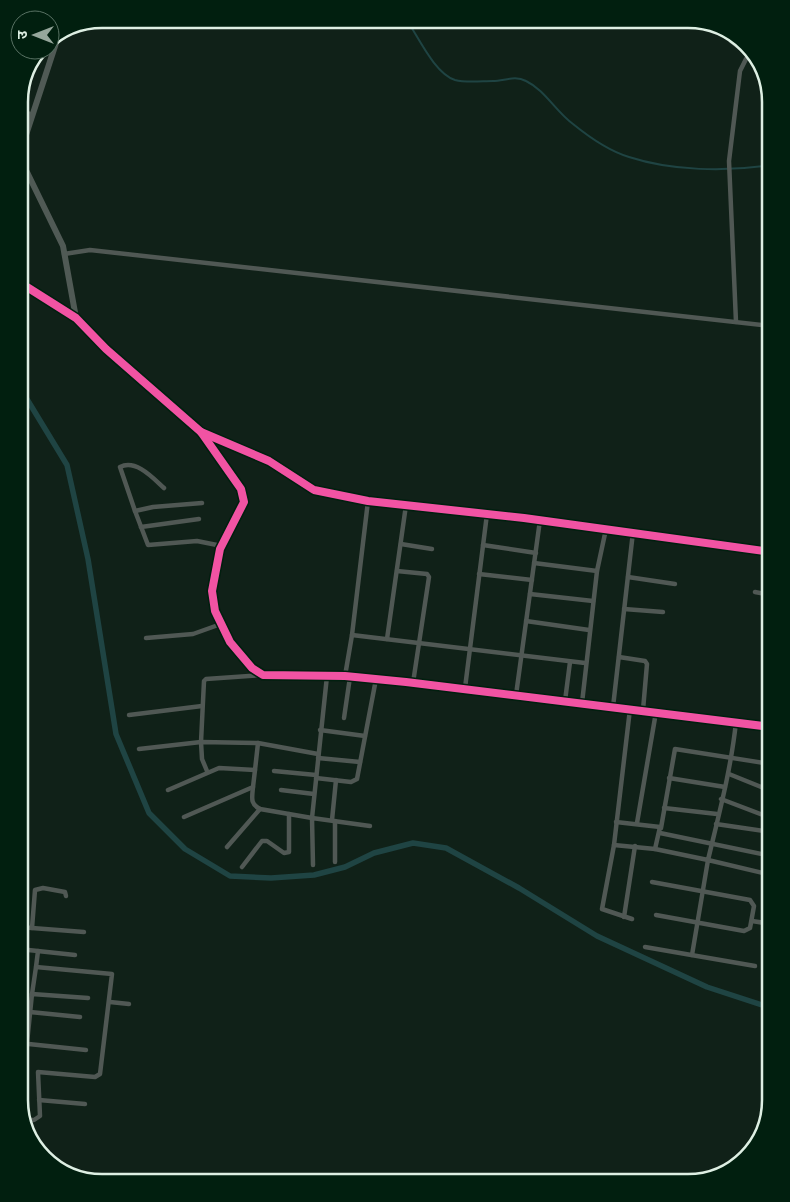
<svg xmlns="http://www.w3.org/2000/svg" width="790" height="1202" font-family="'Zilla Slab','Noto Sans Devanagari',serif">
	<style>
		.lines { fill: none; stroke-linecap: round; stroke-linejoin: round }
		.stream { stroke: #1f4443; stroke-width: 2 }
		.canal { stroke: #1f4443; stroke-width: 5.5 }
		.street { stroke: #505854; stroke-width: 4.5 }
		.secondary { stroke: #505a55; stroke-width: 6 }
		.cycleway-casing { stroke: #011f0f; stroke-width: 11 }
		.cycleway { stroke: #f153a3; stroke-width: 8 }
		.rim { fill: none; stroke: #deefe3; stroke-width: 2.5 }
	</style>
	<rect width="100%" height="100%" fill="#102118"/>
	<g class="lines">
		<path class="stream" d="M406 19C418 36 434 73 455 80 466 83 482 81 493 81 504 81 515 75 526 81 545 90 556 112 573 124 589 137 609 151 629 157 672 171 726 172 771 165"/>
		<path class="canal" d="M19 386 67 465 88 559 116 734 149 813 185 849 230 876 271 878 314 875 345 867 374 853 413 843 446 848 519 888 597 936 707 987 771 1008"/>
		<g class="street">
			<path d="M659 19 662 25 668 26 688 19"/>
			<path d="M727 30 731 41 750 56"/>
			<path d="M19 109 32 115"/>
			<path d="M64 254 90 250 771 326"/>
			<path d="M736 322 729 161 740 71 746 59 754 53"/>
			<path d="M202 503 153 507 135 511 148 545 197 541 222 546"/>
			<path d="M135 511 120 467C136 459 153 478 164 488"/>
			<path d="M141 527 199 519"/>
			<path d="M401 544 432 549"/>
			<path d="M483 545 536 553"/>
			<path d="M534 563 597 571"/>
			<path d="M397 571 427 574 429 577 413 683"/>
			<path d="M479 574 532 580"/>
			<path d="M628 577 675 584"/>
			<path d="M755 592 771 595"/>
			<path d="M530 594 593 601"/>
			<path d="M624 609 663 612"/>
			<path d="M526 621 589 630"/>
			<path d="M352 635 585 663"/>
			<path d="M146 638 193 634 221 624"/>
			<path d="M387 639 406 505"/>
			<path d="M619 657 645 661 647 664 643 710"/>
			<path d="M345 676 352 635 368 501"/>
			<path d="M465 688 487 514"/>
			<path d="M516 695 540 520"/>
			<path d="M565 701 570 662"/>
			<path d="M582 703 597 571 606 529"/>
			<path d="M613 707 633 532"/>
			<path d="M630 709 614 845 602 909 632 919"/>
			<path d="M129 715 202 706"/>
			<path d="M344 718 350 677"/>
			<path d="M320 730 365 736"/>
			<path d="M258 743 318 754"/>
			<path d="M139 749 201 742 204 681 206 679 262 675"/>
			<path d="M318 758 360 762"/>
			<path d="M274 771 316 775"/>
			<path d="M729 774 771 791"/>
			<path d="M316 778 351 782 357 779 376 679"/>
			<path d="M669 778 725 787"/>
			<path d="M253 787C252 798 250 804 260 809L312 818 327 676"/>
			<path d="M168 790 219 768 255 770 258 743 201 742 202 759 207 771"/>
			<path d="M281 790 314 794"/>
			<path d="M721 799 771 818"/>
			<path d="M664 808 717 814"/>
			<path d="M184 817 253 787 255 770"/>
			<path d="M332 820 336 780"/>
			<path d="M335 821V862"/>
			<path d="M616 822 660 827 655 849"/>
			<path d="M637 823 656 712"/>
			<path d="M716 824 771 832"/>
			<path d="M661 828 675 749 771 764"/>
			<path d="M660 833 771 856"/>
			<path d="M614 845 655 849 708 860C719 814 731 769 736 722"/>
			<path d="M227 847 260 809"/>
			<path d="M313 865 312 818 370 826"/>
			<path d="M242 867 262 841H267L284 853 289 852V814"/>
			<path d="M652 882 750 900 754 906 750 928 744 931 656 915"/>
			<path d="M624 917 635 846"/>
			<path d="M752 921 771 924"/>
			<path d="M19 927 84 932"/>
			<path d="M32 928 35 890 43 888 65 892 66 896"/>
			<path d="M645 947 755 966"/>
			<path d="M19 949 75 955"/>
			<path d="M692 955 708 860 767 874"/>
			<path d="M36 967 38 951"/>
			<path d="M110 1002 129 1004"/>
			<path d="M30 1012 80 1017"/>
			<path d="M19 1043 86 1050"/>
			<path d="M27 1043 32 994 88 998"/>
			<path d="M39 1100 85 1104"/>
			<path d="M24 1120H34L40 1116 38 1072 95 1077 100 1074 112 974 36 967 32 994"/>
		</g>
		<g class="secondary">
			<path d="M58 37 23 144 25 168 63 246 76 318"/>
			<path d="M19 282 76 318 106 349 201 432 269 461 314 490 368 501 524 518 771 552"/>
			<path d="M201 432 241 489 244 502 220 549 212 591 215 611 230 642 252 668 263 675 345 676 406 682 771 727"/>
		</g>
		<defs>
			<g id="cycleway">
				<path d="M19 282 76 318 106 349 201 432 269 461 314 490 368 501 524 518 771 552"/>
				<path d="M201 432 241 489 244 502 220 549 212 591 215 611 230 642 252 668 263 675 345 676 406 682 771 727"/>
			</g>
		</defs>
		<use href="#cycleway" class="cycleway-casing"/>
		<use href="#cycleway" class="cycleway"/>
	</g>
	<path d="M0 0H790V1202H0ZM102 28H688A74 74 0 0 1 762 102V1100A74 74 0 0 1 688 1174H102A74 74 0 0 1 28 1100V102A74 74 0 0 1 102 28Z" fill="#011f0f" fill-rule="evenodd"/>
	<path class="rim" d="M102 28H688A74 74 0 0 1 762 102V1100A74 74 0 0 1 688 1174H102A74 74 0 0 1 28 1100V102A74 74 0 0 1 102 28Z"/>
	<g transform="translate(35 35) rotate(270)"><circle r="24" fill="#011f0f" stroke="#597264"/>
	<path d="M0-4L9 19L0 12L-9 19Z" fill="#96a79c"/>
	<text y="-8" font-size="14" font-weight="bold" text-anchor="middle" fill="#deefe3">उ</text>
	</g>
</svg>
